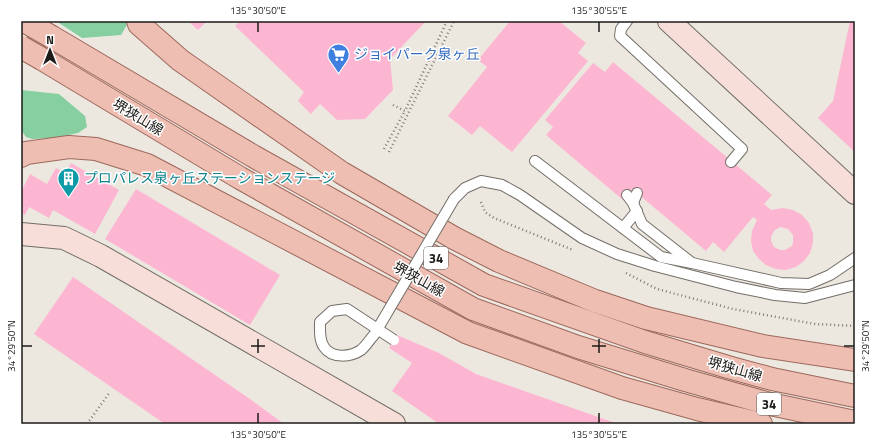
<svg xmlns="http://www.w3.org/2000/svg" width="876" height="445" font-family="'Titillium Web','Noto Sans JP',sans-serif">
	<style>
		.green { fill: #85cfa1 }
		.building { fill: #fdb6d2; fill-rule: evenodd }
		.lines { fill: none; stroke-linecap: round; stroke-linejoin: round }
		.lane-casing { stroke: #736e67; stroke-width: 12 }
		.secondary-casing { stroke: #736e67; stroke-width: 24 }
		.primary-casing { stroke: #9e685c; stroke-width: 24 }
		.path { stroke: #7e7b76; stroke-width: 2.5; stroke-dasharray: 1 3; stroke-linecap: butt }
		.lane { stroke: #fff; stroke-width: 10 }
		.secondary { stroke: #f7ded9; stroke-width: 22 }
		.primary { stroke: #eebeb3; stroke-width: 22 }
		.lane-bridge-casing { stroke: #736e67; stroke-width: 12; stroke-linecap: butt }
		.primary-bridge-casing { stroke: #9e685c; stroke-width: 24; stroke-linecap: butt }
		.lane-bridge { stroke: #fff; stroke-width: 10 }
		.primary-bridge { stroke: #eebeb3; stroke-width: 22 }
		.ticks { fill: none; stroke: #1d1b18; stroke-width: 1.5 }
		.labels { text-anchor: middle; stroke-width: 3; stroke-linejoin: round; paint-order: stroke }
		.shield { fill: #fff; stroke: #615f5d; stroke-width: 1 }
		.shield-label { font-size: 13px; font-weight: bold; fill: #1d1b18 }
		.shop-label { font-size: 14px; fill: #366cbe; stroke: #fff; text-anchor: start }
		.street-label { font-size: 14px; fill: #1d1b18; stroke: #fff }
		.culture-label { font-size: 14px; fill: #0d838f; stroke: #fff; text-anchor: start }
		.neatline { fill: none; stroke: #1d1b18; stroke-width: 1.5 }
		.ticks-label { font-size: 10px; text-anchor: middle; fill: #1d1b18 }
	</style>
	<rect width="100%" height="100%" fill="#ece8e0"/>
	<g class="green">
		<path d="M56 21H126L128 23 121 35 82 38Z"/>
		<path d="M21 90 59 94 85 116 87 127 78 133 55 138 32 139 26 137 21 130Z"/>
	</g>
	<g class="building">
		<path d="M188 21H207L198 30Z"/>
		<path d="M240 21H426L390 59 393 90 365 119 337 120 320 104 311 114 298 101 304 92 235 26Z"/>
		<path d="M510 21H559L586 43 578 53 588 61 512 152 480 126 472 135 448 116 487 67 478 60Z"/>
		<path d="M850 21H855V152L818 118 833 101Z"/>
		<path d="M613 62 772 195 764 204 771 210 783 208 793 210 802 215 809 223 813 233V243L810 253 804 261 796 267 786 270 776 269 766 265 759 259 753 251 751 241 752 231 757 220 753 217 724 252 713 242 706 251 632 189 623 200 546 135 553 127 545 120 593 63 605 72ZM780 227 788 229 793 235V243L792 246 785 250H780L774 247 771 241V237L774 231Z"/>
		<path d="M71 163 119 190 95 234 53 210 49 218 29 207 25 215 21 213V187L23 188 30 174 47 184 56 168 65 173Z"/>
		<path d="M136 189 280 275 250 325 105 239Z"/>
		<path d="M73 277 247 397 284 424H165L34 334Z"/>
		<path d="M397 335 439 353 476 374 618 424H439L392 391 412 363 389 348Z"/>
	</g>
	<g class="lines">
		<defs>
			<g id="lane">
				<path d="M627 21 621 29 620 36 742 149 731 162"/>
				<path d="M535 161 661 257 692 263 781 283 809 284 830 275 855 258"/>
				<path d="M627 195 633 203 642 224 692 263"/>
				<path d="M454 199 465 188 481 181 502 185 520 195 582 238 617 254 655 266 736 287 775 295 805 298 855 285"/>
				<path d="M633 203 637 193"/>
				<path d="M623 228 637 211"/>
			</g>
			<g id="secondary">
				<path d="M669 21 855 193"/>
				<path d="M21 234 64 238 101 256 394 424"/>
			</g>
			<g id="primary">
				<path d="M138 21 139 24 180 60 342 173 454 238 499 261 595 301 646 318 763 346 855 360"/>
				<path d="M52 37 253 156 484 285 645 342 728 367 772 379 855 396"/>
				<path d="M42 59 240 178 473 309 578 347 685 380 770 404 855 422"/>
				<path d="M21 156 26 153 69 147 96 149 147 165 468 333 622 388 697 409 761 424"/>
			</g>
		</defs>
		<use href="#lane" class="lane-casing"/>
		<use href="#secondary" class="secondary-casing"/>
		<use href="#primary" class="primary-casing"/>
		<g class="path">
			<path d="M393 105 405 111 447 21"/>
			<path d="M384 149 405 111"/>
			<path d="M389 152 454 21"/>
			<path d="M481 202 485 212 494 218 573 250"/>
			<path d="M626 273 657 289 733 309 815 324 855 326"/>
			<path d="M21 423 22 424"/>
			<path d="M87 424 110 392"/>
		</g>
		<use href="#lane" class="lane"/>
		<use href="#secondary" class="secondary"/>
		<use href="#primary" class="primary"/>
		<defs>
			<path id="lane-bridge" d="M394 340 347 309 332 311 320 322C320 330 319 340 324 347 332 359 351 357 361 350 366 346 370 339 374 335L454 199"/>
			<g id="primary-bridge">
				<path d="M24 21 52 37"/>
				<path d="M21 47 42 59"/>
			</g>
		</defs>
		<use href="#lane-bridge" class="lane-bridge-casing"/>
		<use href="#primary-bridge" class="primary-bridge-casing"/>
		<use href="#lane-bridge" class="lane-bridge"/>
		<use href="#primary-bridge" class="primary-bridge"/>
	</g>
	<path class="ticks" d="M258 22V32M599 22V32M258 339V353M599 339V353M22 346H32M251 346H265M592 346H606M844 346H854M258 413V423M599 413V423"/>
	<defs>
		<symbol id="supermarket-pin" viewBox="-11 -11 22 30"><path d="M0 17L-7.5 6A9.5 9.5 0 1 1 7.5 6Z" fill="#3f7fe0" stroke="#fff"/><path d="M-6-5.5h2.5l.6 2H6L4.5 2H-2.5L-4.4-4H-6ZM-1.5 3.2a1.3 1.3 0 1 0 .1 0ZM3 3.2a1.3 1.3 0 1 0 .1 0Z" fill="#fff"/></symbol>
		<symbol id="building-pin" viewBox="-11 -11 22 30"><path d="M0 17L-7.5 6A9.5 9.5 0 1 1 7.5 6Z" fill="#0f9aa8" stroke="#fff"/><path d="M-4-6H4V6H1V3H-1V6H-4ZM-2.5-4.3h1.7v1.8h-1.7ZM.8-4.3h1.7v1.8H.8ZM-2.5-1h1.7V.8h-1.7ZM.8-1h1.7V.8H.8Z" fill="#fff"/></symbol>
	</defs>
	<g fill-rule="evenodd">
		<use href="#supermarket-pin" x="326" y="42" width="25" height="34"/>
		<use href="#building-pin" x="56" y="166" width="25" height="34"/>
	</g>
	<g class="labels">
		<g class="shield">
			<rect x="424" y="247" width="24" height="22" rx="3"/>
			<rect x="757" y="393" width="24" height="22" rx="3"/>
		</g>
		<g class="shield-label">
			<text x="436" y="263">34</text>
			<text x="769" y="409">34</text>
		</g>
		<g class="shop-label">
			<text x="354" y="59">ジョイパーク泉ヶ丘</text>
		</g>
		<g class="street-label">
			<text transform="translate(138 117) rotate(31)" y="5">堺狭山線</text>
			<text transform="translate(419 279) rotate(29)" y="5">堺狭山線</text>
			<text transform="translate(735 369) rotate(16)" y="5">堺狭山線</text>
		</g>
		<g class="culture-label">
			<text x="84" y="183">プロパレス泉ヶ丘ステーションステージ</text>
		</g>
	</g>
	<rect width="876" height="445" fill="none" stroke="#ffffff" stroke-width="44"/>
	<g transform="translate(50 50)" stroke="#ffffff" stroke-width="3" paint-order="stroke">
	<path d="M0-3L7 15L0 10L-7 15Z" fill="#1d1b18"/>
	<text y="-6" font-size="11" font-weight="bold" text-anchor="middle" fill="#1d1b18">N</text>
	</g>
	<rect x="22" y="22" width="832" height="401" class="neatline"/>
	<g class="ticks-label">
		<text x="258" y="14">135°30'50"E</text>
		<text x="599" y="14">135°30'55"E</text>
		<text transform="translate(11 346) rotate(-90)" y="4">34°29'50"N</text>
		<text transform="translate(865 346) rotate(-90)" y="4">34°29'50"N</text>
		<text x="258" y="438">135°30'50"E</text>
		<text x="599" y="438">135°30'55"E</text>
	</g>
</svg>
